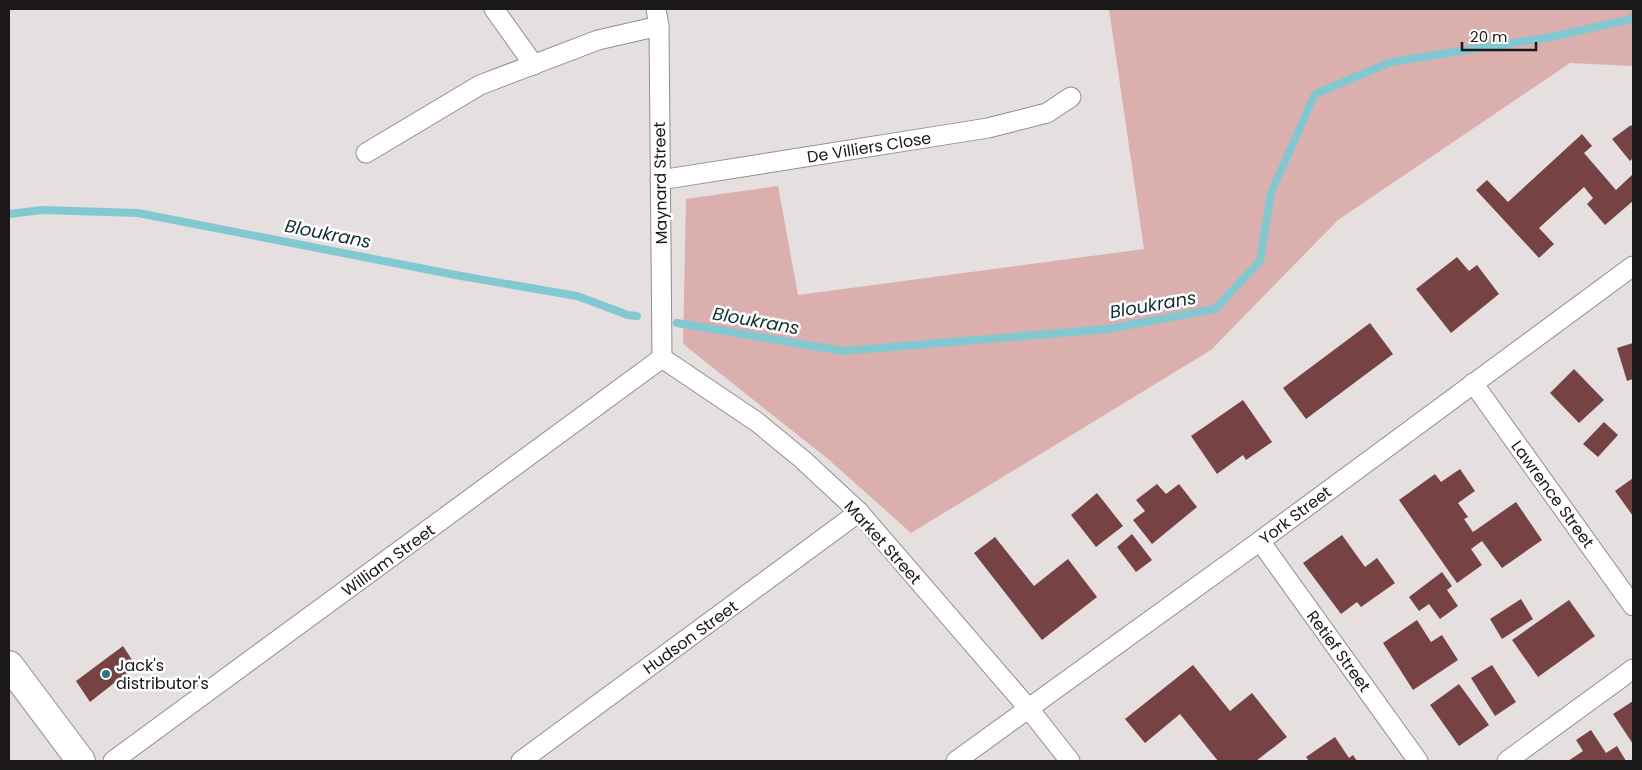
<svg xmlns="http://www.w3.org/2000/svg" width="1642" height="770" font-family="Poppins,sans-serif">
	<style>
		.green { fill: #dcafaf }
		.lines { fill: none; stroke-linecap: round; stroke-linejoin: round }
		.stream { stroke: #82c8d0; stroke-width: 8 }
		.building { fill: #764244 }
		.minor-casing { stroke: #928d8d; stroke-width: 21 }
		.secondary-casing { stroke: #928d8d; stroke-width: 30 }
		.minor { stroke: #fff; stroke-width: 19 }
		.secondary { stroke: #fff; stroke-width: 28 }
		.poi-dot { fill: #2c757c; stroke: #fff; stroke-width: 2 }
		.labels { text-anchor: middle; stroke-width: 5; stroke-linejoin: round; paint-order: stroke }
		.street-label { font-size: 16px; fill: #1a1818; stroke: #fff }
		.poi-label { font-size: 16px; fill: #1a1818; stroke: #fff; text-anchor: start }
		.water-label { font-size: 18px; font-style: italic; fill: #0e3135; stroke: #fff }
	</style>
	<rect width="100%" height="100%" fill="#e5e0df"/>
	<path class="green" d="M1109 9H1633V66L1570 63 1338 220 1211 350 911 533 828 459 683 344 686 199 778 186 798 295 1144 249Z"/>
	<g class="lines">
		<g class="stream">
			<path d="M9 214 42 210 138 213 461 276 577 296 628 315 637 316"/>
			<path d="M677 323 843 351 1108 329 1215 309 1260 261 1271 193 1315 94 1391 62 1551 37 1632 19 1633 17"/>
		</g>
	</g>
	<g class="building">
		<path d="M1631 125 1633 128V158L1630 161 1612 139Z"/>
		<path d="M1582 134 1592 146 1584 153 1616 190 1633 174V201L1605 225 1587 204 1593 198 1584 187 1539 228 1554 244 1539 258 1476 190 1487 180 1508 202Z"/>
		<path d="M1457 257 1469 271 1477 265 1499 294 1451 333 1416 289Z"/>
		<path d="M1370 323 1393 354 1306 419 1283 388Z"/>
		<path d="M1633 343V379L1627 381 1617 348Z"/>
		<path d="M1574 369 1604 400 1579 423 1550 393Z"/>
		<path d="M1243 400 1272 442 1246 460 1243 455 1217 474 1191 436Z"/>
		<path d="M1604 422 1618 435 1598 457 1583 444Z"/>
		<path d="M1460 469 1475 491 1458 503 1468 517 1464 519 1473 532 1516 502 1542 540 1502 568 1482 541 1471 549 1482 565 1457 583 1399 500 1435 474 1441 482Z"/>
		<path d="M1633 478V516L1615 491Z"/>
		<path d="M1157 484 1166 494 1179 484 1197 507 1152 544 1133 520 1145 511 1136 500Z"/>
		<path d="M1097 493 1123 526 1096 547 1071 515Z"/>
		<path d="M1132 534 1152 560 1136 572 1117 547Z"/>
		<path d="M1342 535 1365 567 1377 558 1395 583 1361 607 1357 602 1341 614 1303 563Z"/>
		<path d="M995 537 1034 586 1068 559 1097 597 1042 640 974 553Z"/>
		<path d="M1442 572 1452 586 1447 590 1458 606 1440 619 1429 604 1419 611 1409 597Z"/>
		<path d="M1521 599 1533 619 1502 639 1490 619Z"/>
		<path d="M1569 600 1595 636 1538 677 1512 640Z"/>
		<path d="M1417 620 1431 642 1442 635 1458 660 1413 690 1383 643Z"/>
		<path d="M123 646 136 666 90 702 76 681Z"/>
		<path d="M1193 665 1230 711 1252 693 1287 737 1256 761H1218L1180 714 1145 743 1125 719Z"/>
		<path d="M1492 665 1516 702 1495 716 1471 678Z"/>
		<path d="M1459 684 1489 725 1459 746 1430 705Z"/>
		<path d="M1633 701V744L1613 714Z"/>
		<path d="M1591 730 1606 753 1617 746 1626 761H1568L1583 751 1576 740Z"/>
		<path d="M1335 737 1349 758 1353 755 1357 761H1309L1306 757Z"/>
	</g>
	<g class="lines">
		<defs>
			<g id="minor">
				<path d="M494 9 534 65"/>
				<path d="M656 9 659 26 662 358"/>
				<path d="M366 153 480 85 598 40 659 26"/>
				<path d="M660 180 988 128 1047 113 1071 97"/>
				<path d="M662 358 757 422 802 459 859 512 1029 709 1070 761"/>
				<path d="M1473 383 1633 606"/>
				<path d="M1260 541 1418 761"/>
				<path d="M113 761 662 358"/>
				<path d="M521 761 859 512"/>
				<path d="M956 761 1260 541 1633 266"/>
				<path d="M1507 761 1633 669"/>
			</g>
			<path id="secondary" d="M9 665 81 761"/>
		</defs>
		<use href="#minor" class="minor-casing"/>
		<use href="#secondary" class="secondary-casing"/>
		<use href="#minor" class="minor"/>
		<use href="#secondary" class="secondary"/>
	</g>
	<circle class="poi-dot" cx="106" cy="674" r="5"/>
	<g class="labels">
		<g class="street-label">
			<text transform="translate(869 147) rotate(-9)" y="6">De Villiers Close</text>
			<text transform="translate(660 183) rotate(-91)" y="6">Maynard Street</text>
			<text transform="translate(1553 494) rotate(54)" y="6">Lawrence Street</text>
			<text transform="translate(1295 515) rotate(-37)" y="6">York Street</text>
			<text transform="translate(883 542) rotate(48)" y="6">Market Street</text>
			<text transform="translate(388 560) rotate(-36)" y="6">William Street</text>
			<text transform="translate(690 637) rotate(-36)" y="6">Hudson Street</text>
			<text transform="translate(1339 651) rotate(54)" y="6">Retief Street</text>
		</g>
		<g class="poi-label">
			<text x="116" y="671">Jack's<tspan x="116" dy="18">distributor's</tspan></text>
		</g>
		<g class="water-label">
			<text transform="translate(328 234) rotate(11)" y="6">Bloukrans</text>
			<text transform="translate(1153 305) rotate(-10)" y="6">Bloukrans</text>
			<text transform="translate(756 321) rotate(10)" y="6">Bloukrans</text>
		</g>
	</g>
	<rect width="1642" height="770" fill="none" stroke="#1a1818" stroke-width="20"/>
	<path d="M1462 42v8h74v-8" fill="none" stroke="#1a1818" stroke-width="2.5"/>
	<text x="1470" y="42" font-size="15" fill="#1a1818" stroke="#ffffff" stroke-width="4" paint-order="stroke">20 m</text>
</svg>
